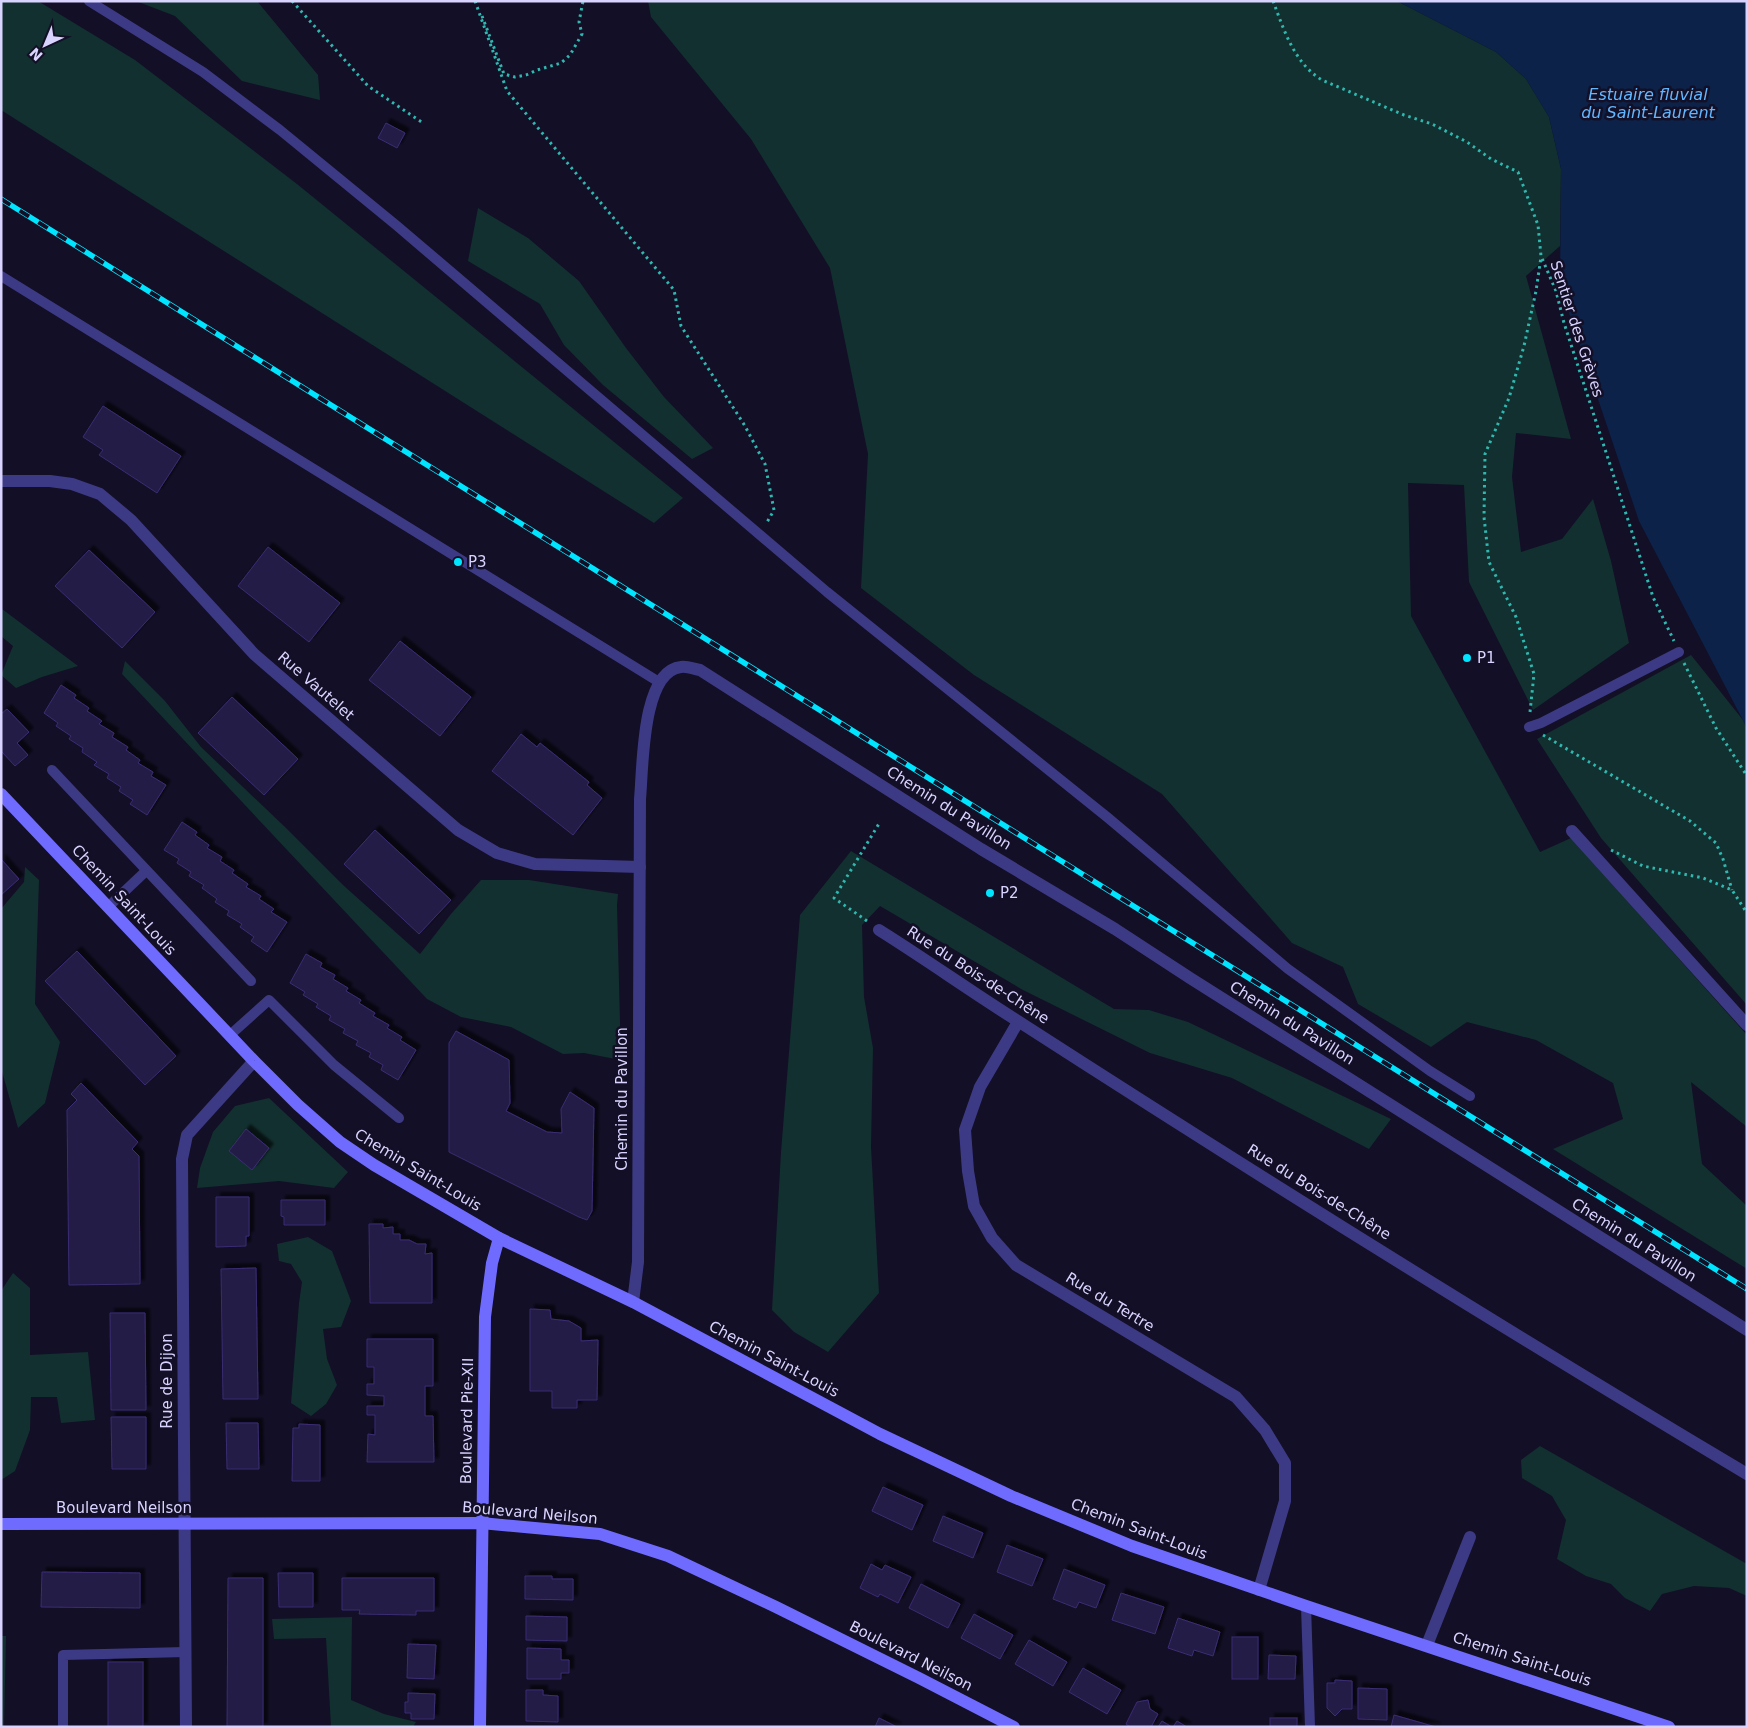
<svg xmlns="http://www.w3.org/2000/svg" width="1748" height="1728" font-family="'DejaVu Sans',sans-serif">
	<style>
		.green { fill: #12302f }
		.water { fill: #0c2248 }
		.building { fill: #241b47; stroke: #3b2d73; filter: url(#shadow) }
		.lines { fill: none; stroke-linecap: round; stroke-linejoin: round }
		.path { stroke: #2fb8b0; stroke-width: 3; stroke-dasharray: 2.5 4; stroke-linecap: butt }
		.lane { stroke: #3d3a85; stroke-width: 10 }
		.street { stroke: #3d3a85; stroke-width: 12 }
		.secondary { stroke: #6f6bff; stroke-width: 12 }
		.rail-casing { stroke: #00e5ff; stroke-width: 5.5 }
		.rail { stroke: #130f26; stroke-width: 4; stroke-dasharray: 11; stroke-linecap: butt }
		.poi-dot { fill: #00e5ff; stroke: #130f26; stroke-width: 2 }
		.labels { text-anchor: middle; stroke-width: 5; stroke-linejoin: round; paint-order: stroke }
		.street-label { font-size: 15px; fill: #d9d4ff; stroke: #130f26 }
		.poi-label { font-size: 15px; fill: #d9d4ff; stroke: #130f26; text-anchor: start }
		.water-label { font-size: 16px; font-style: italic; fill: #62b6ff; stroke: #130f26 }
	</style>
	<defs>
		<filter id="shadow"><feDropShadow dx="4.5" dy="-4.5" stdDeviation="1" flood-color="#0009"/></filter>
	</defs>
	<rect width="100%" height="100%" fill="#130f26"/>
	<g class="green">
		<path d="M1 1H38L135 60 297 184 683 498 654 523 1 110Z"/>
		<path d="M136 1H257L318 75 320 100 242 81 175 16Z"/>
		<path d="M648 1H1397L1496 52 1526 79 1549 117 1561 169 1560 246 1526 276 1571 439 1516 433 1512 477 1521 552 1562 539 1593 499 1611 561 1629 643 1533 710 1469 582 1464 485 1408 483 1411 616 1540 852 1571 838 1747 1035V1127L1691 1082 1702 1164 1747 1206V1269L1553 1149 1623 1119 1613 1083 1536 1040 1467 1022 1431 1047 1358 1004 1343 967 1292 943 1162 794 974 675 861 588 868 454 830 268 751 139 651 17Z"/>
		<path d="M478 208 528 238 579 281 626 348 664 397 713 448 692 459 603 385 564 345 540 304 468 261Z"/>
		<path d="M1 608 2 609 78 666 42 677 16 688 1 675 13 646 1 636Z"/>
		<path d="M1691 655 1743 720 1747 728V1005L1601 838 1537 739Z"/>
		<path d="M125 661 165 701 201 747 285 827 343 885 420 954 451 914 481 880H529L618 894 617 905 621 1060 584 1053 563 1054 511 1027 461 1017 427 999 122 674Z"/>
		<path d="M851 851 1114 1009 1149 1010 1188 1022 1391 1119 1369 1149 1232 1078 1150 1053 1023 990 880 906 862 925 864 997 873 1048 871 1147 879 1293 828 1352 794 1332 772 1310 781 1152 800 915Z"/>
		<path d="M25 867 39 880 35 1004 60 1042 45 1103 18 1128 1 1068V909L24 882Z"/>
		<path d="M269 1098 348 1172 334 1188 279 1181 197 1188 200 1168 213 1132 235 1106Z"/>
		<path d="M308 1237 332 1251 351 1301 341 1327 323 1329 327 1359 337 1385 326 1404 311 1416 291 1403 299 1303 302 1282 291 1264 279 1261 277 1244Z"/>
		<path d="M13 1273 30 1288V1355L88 1352 95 1420 61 1423 57 1397H31L30 1430 15 1471 1 1480V1291Z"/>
		<path d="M1540 1446 1747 1564V1596L1729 1588 1694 1586 1662 1594 1650 1611 1625 1598 1611 1584 1586 1576 1557 1559 1566 1520 1552 1496 1522 1478 1521 1460Z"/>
		<path d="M352 1617 351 1700 384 1714 416 1722 413 1727H331L326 1638 274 1639 272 1619Z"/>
		<path d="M1 1636H6L4 1727H1Z"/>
	</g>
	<path class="water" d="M1397 1H1747V728L1639 521 1560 286 1561 169 1549 117 1526 79 1496 52Z"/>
	<g class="building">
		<path d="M386 123 405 133 397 148 378 138Z"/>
		<path d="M103 406 181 456 157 493 99 455 103 450 83 437Z"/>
		<path d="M268 547 340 603 309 642 238 586Z"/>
		<path d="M89 550 155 612 122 648 55 586Z"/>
		<path d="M400 641 471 697 440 736 369 680Z"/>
		<path d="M61 685 76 695 74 698 89 708 87 711 102 721 99 724 114 733 112 737 128 747 126 750 140 760 138 763 153 772 151 776 166 785 147 815 130 804 133 800 119 791 121 787 107 778 109 774 94 765 97 762 82 752 83 748 69 739 71 736 56 726 58 723 44 713Z"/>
		<path d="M232 697 298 759 264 795 198 733Z"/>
		<path d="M7 709 29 732 17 743 28 755 15 766 1 751V714Z"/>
		<path d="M521 734 537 747 540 743 589 782 587 785 602 798 573 835 492 771Z"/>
		<path d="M182 822 197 832 195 835 209 845 207 848 222 857 220 861 234 870 232 873 248 884 246 887 261 896 259 899 274 909 271 912 287 922 267 952 251 941 254 937 240 927 242 924 227 915 229 911 215 902 217 899 202 888 204 885 189 876 191 872 177 863 179 859 164 850Z"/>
		<path d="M375 830 451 900 419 934 344 864Z"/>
		<path d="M1 859 19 879 1 895Z"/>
		<path d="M77 951 176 1056 145 1085 45 981Z"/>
		<path d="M306 954 322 963 320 967 335 975 333 979 348 988 346 991 361 1000 359 1003 375 1013 373 1016 389 1025 387 1028 402 1037 400 1040 416 1050 398 1080 381 1070 383 1065 369 1057 371 1053 356 1045 358 1041 343 1033 345 1029 329 1020 331 1016 316 1007 318 1004 303 995 305 992 290 983Z"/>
		<path d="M456 1031 509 1060 510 1103 506 1111 547 1132 562 1133 561 1109 570 1092 594 1108 592 1211 587 1220 579 1217 449 1152V1043Z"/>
		<path d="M81 1083 138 1142 132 1149 139 1156 140 1284 69 1285 67 1110 77 1100 71 1094Z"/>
		<path d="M246 1129 269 1148 252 1170 229 1151Z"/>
		<path d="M216 1197H249V1236H246V1246L216 1247Z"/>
		<path d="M281 1200H325V1225H284V1217L281 1216Z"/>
		<path d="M369 1224H383V1228L393 1227V1234H400V1240H409L417 1244H426L425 1254 432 1253V1303H370Z"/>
		<path d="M256 1268 258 1399H223L221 1269Z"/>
		<path d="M530 1309 550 1310 551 1319 569 1321 581 1328V1341L598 1340 597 1400H577V1408H552V1391H530Z"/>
		<path d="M110 1313H145L146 1410H111Z"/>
		<path d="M367 1339H433V1386H425V1416H433L434 1462H367L368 1434 375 1435V1415H367V1406H384V1396L367 1395V1384H374V1367H367Z"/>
		<path d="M111 1417H146V1469H112Z"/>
		<path d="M226 1423H258L259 1469H227Z"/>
		<path d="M299 1424 320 1425V1481H292L293 1428H299Z"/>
		<path d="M883 1487 923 1505 912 1530 872 1511Z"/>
		<path d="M943 1516 983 1533 973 1558 933 1541Z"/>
		<path d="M1007 1545 1043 1559 1032 1586 997 1572Z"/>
		<path d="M871 1564 882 1570 885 1565 911 1577 898 1603 880 1594 878 1597 860 1588Z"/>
		<path d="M1064 1569 1105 1585 1096 1608 1079 1602 1076 1608 1053 1599Z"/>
		<path d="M42 1572 140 1573V1608L41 1607Z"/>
		<path d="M278 1573H313V1607H279Z"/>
		<path d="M525 1576H552V1579H573V1600L525 1599Z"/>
		<path d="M228 1578H263V1727H227Z"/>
		<path d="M342 1578H434V1611H416V1615L359 1614 360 1610H342Z"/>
		<path d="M921 1584 960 1604 948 1628 909 1608Z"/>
		<path d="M1121 1593 1164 1607 1155 1634 1112 1620Z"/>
		<path d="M974 1614 1013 1635 1000 1659 961 1638Z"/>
		<path d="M526 1616 567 1617V1641L526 1640Z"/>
		<path d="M1178 1618 1220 1632 1213 1656 1194 1650 1192 1656 1168 1648Z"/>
		<rect x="1232" y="1637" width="26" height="42"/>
		<path d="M1029 1640 1067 1662 1053 1686 1015 1664Z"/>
		<path d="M408 1644 436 1645 434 1679 407 1678Z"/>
		<path d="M527 1648 561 1649V1660H569V1673H561V1679H527Z"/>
		<path d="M1269 1655 1296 1656 1295 1679H1268Z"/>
		<rect x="108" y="1662" width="35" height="65"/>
		<path d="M1083 1668 1121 1690 1107 1714 1069 1692Z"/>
		<path d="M1335 1680 1352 1681V1709H1342L1335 1716 1327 1708V1683H1335Z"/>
		<path d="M1358 1688 1387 1689V1720L1358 1719Z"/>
		<path d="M526 1690H543V1695L558 1696V1722L526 1721Z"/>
		<path d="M408 1693 435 1694 434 1719H411V1713H405V1702H408Z"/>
		<path d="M1148 1700 1150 1709 1158 1714 1151 1727H1130L1126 1724 1137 1702Z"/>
		<path d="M1394 1715 1436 1727H1391Z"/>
		<path d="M879 1718 897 1727H875Z"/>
		<rect x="1270" y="1718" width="27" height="9"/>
		<path d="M1162 1721 1172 1727H1158Z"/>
		<path d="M1177 1721 1187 1727H1173Z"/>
	</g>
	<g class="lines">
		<g class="path">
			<path d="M292 1 368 86 423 123"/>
			<path d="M475 1 507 91 674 290 681 326 745 426 765 464 774 510 766 524"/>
			<path d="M1273 1C1284 30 1294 63 1322 80L1404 115 1432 124 1467 142 1491 159 1518 172 1538 225 1541 256 1556 291 1564 323 1653 597 1674 641"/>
			<path d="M482 16 504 74 515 77 526 75 537 70 561 63 570 55 582 34 579 22 583 1"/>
			<path d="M1684 663 1716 728 1747 776"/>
			<path d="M1530 712 1534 674 1516 617 1489 562 1484 517 1485 454 1509 398 1524 346 1536 291 1541 257"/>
			<path d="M1543 735 1690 821 1716 843 1723 859 1732 890"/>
			<path d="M1611 850 1643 866 1703 878 1732 890 1747 913"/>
			<path d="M867 921 834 898 880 822"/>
		</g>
		<g class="lane">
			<path d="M89 1 203 72 280 130 396 225 827 592 1107 817 1288 969 1430 1071 1470 1096"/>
			<path d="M1 276 659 682"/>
			<path d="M1529 727 1541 723 1679 652"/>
			<path d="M52 770 251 981"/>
			<path d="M108 907 146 871"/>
			<path d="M230 1035 269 1000 334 1065 399 1118"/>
			<path d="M1306 1606 1310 1727"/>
			<path d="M63 1727V1655L186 1652"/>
		</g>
		<g class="street">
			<path d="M1 481H50L72 484 100 494 131 520 254 654 458 830 497 853 535 864 640 867"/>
			<path d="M1572 831 1747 1025"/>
			<path d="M879 930C927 960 973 993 1021 1023 1260 1177 1502 1328 1747 1474"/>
			<path d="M1018 1022 980 1087 965 1130 968 1171 974 1206 992 1238 1016 1265 1236 1397 1265 1430 1285 1463V1501L1259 1590"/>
			<path d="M633 1302 638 1262 640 799C643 770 641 671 681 667 687 666 694 669 700 670L981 849 1115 929 1190 978 1747 1330"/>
			<path d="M1427 1645 1470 1537"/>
			<path d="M186 1727 182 1159 187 1135 254 1061"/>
		</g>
		<g class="secondary">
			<path d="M1 794 254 1061 298 1105 340 1142 374 1165 499 1238 633 1302 880 1434 1011 1496 1132 1546 1306 1606 1669 1727"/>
			<path d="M1 1524 481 1523 600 1534 668 1556 776 1607 919 1678 1014 1727"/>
			<path d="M480 1727 485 1317 492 1263 499 1238"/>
		</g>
		<defs>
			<path id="rail" d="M1 199 1747 1289"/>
		</defs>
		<use href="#rail" class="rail-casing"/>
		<use href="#rail" class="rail"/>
	</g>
	<g class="poi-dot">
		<circle cx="458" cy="562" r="5"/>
		<circle cx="1467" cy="658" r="5"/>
		<circle cx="990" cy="893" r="5"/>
	</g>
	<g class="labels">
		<g class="street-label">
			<text transform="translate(1577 329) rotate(72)" y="5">Sentier des Grèves</text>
			<text transform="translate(316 686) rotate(41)" y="5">Rue Vautelet</text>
			<text transform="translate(949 808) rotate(32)" y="5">Chemin du Pavillon</text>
			<text transform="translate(124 900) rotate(47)" y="5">Chemin Saint-Louis</text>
			<text transform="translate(978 975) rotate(33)" y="5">Rue du Bois-de-Chêne</text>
			<text transform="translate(1292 1023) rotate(32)" y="5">Chemin du Pavillon</text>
			<text transform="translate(622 1099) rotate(-90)" y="5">Chemin du Pavillon</text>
			<text transform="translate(418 1170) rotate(31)" y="5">Chemin Saint-Louis</text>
			<text transform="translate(1319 1192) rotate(32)" y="5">Rue du Bois-de-Chêne</text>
			<text transform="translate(1634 1240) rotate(32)" y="5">Chemin du Pavillon</text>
			<text transform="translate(1110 1302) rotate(31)" y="5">Rue du Tertre</text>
			<text transform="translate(774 1359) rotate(28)" y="5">Chemin Saint-Louis</text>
			<text transform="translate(167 1381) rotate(-90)" y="5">Rue de Dijon</text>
			<text transform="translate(467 1421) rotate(-89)" y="5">Boulevard Pie-XII</text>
			<text x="124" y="1513">Boulevard Neilson</text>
			<text transform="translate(530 1513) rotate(5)" y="5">Boulevard Neilson</text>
			<text transform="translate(1139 1529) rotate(21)" y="5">Chemin Saint-Louis</text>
			<text transform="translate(911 1656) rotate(27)" y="5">Boulevard Neilson</text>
			<text transform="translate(1522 1659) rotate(18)" y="5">Chemin Saint-Louis</text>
		</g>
		<g class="poi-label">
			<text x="468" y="567">P3</text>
			<text x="1477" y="663">P1</text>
			<text x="1000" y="898">P2</text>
		</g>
		<g class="water-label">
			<text x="1648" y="100">Estuaire fluvial<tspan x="1648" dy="18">du Saint-Laurent</tspan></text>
		</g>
	</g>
	<rect width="1748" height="1728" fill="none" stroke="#d9d4ff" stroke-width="5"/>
	<g transform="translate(45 45) rotate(224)" stroke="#130f26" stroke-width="4" paint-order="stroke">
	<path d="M0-4L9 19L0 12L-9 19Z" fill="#d9d4ff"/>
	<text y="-8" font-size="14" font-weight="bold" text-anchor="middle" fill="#d9d4ff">N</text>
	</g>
</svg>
